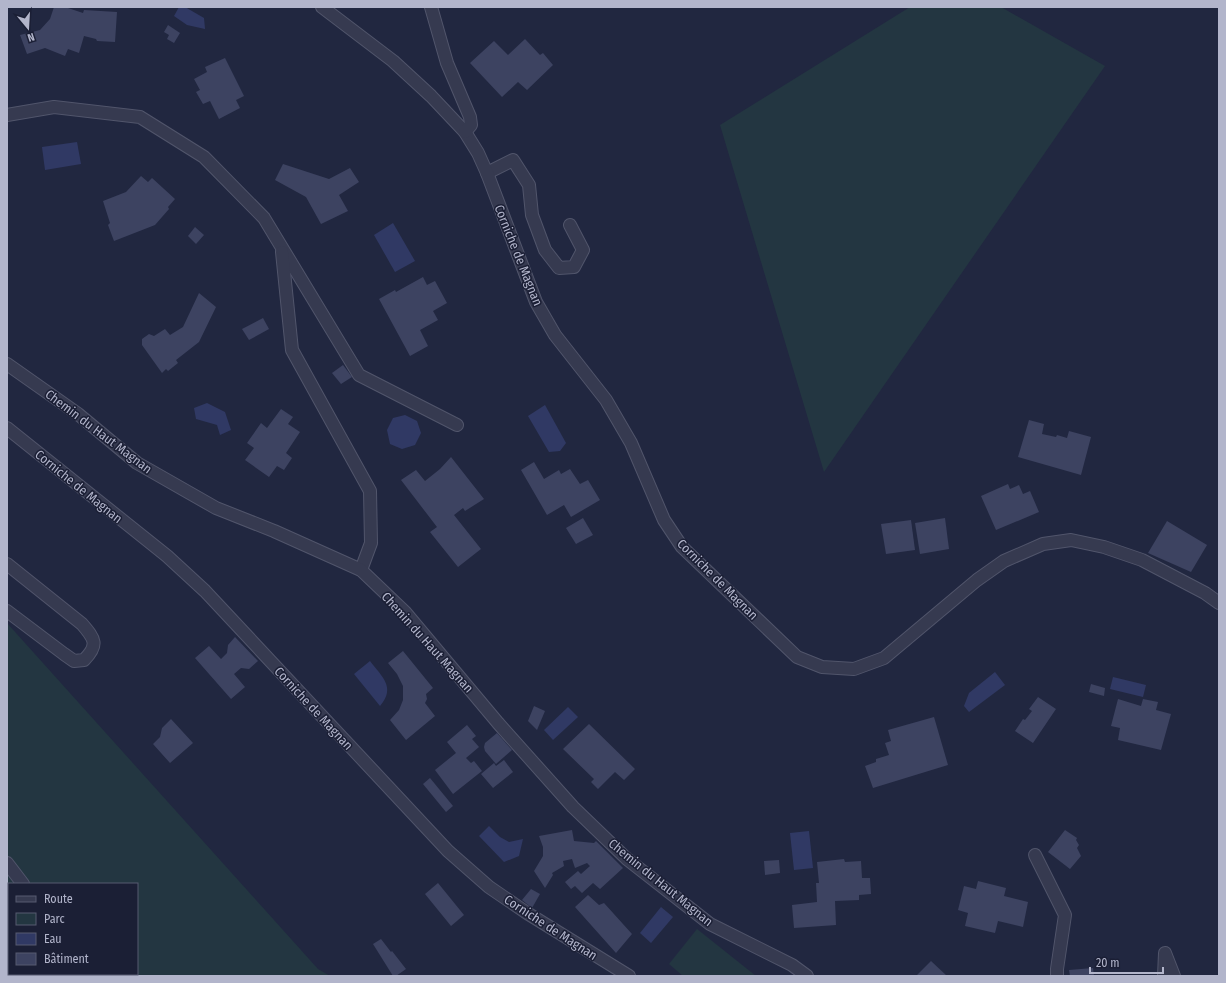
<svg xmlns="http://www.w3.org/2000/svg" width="1226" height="983" font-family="'Fira Sans Condensed',sans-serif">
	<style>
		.green { fill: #233641 }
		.water { fill: #303964 }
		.building { fill: #3d4361 }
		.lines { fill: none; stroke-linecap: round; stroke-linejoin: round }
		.service-casing { stroke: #51556b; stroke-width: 14 }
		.minor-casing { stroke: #51556b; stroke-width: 14 }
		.tertiary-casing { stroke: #51556b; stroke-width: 14 }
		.service { stroke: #363a50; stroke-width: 12 }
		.minor { stroke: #363a50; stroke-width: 12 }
		.tertiary { stroke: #363a50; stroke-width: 12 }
		.labels { text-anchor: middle; stroke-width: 3; stroke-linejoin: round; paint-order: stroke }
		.street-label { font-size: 13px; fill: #b2b5cb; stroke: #1b1f35 }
	</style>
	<rect width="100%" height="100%" fill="#212740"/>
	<g class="green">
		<path d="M910 7H1001L1105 66 824 472 720 125Z"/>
		<path d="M7 623 318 969 330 976H59L56 974H137V884H9V938L7 936Z"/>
		<path d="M697 929 756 976H683L669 964Z"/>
	</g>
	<g class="water">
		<path d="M179 7H185L204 18 205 29 187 25 174 16Z"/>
		<path d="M77 142 81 164 45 170 42 147Z"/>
		<path d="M393 223 415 261 395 272 374 235Z"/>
		<path d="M207 403 225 412 231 430 220 435 217 425 196 419 194 408Z"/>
		<path d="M545 405 566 443 560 451 549 452 528 416Z"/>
		<path d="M405 415 417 421 421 433 415 445 402 449 390 444 387 430 393 418Z"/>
		<path d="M370 661C382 677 396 687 380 706L354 674Z"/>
		<path d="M995 672 1005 685 969 712 964 706 969 693Z"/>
		<path d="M1113 677 1146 685 1143 697 1110 689Z"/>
		<path d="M568 707 578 717 553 740 544 730Z"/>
		<path d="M489 826 500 837 509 842 523 839 519 856 504 862 479 836Z"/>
		<path d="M809 831 813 868 794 870 790 833Z"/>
		<path d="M661 907 673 917 651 943 640 933Z"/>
	</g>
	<g class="building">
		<path d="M54 7H65L83 13 84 10 117 12 115 42 97 41 96 39 84 36 79 53 68 49 65 56 45 48 27 54 20 35 40 30 50 19Z"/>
		<path d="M168 25 180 33 174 43 167 39 169 35 164 32Z"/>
		<path d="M525 39 540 55 543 53 553 65 527 90 518 82 502 97 470 63 494 41 508 55Z"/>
		<path d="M225 58 244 96 236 100 240 108 219 119 210 101 203 104 196 92 200 90 194 79 207 72 205 67Z"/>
		<path d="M283 164 329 179 350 168 359 182 339 195 348 211 321 224 306 197 275 180Z"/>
		<path d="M141 176 148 182 152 178 175 199 168 207 169 209 155 225 114 241 108 225 110 223 103 201 126 192Z"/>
		<path d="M195 227 204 235 196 244 188 236Z"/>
		<path d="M423 277 427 285 435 281 447 303 433 311 438 320 420 330 428 346 410 356 379 299 395 290 396 292Z"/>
		<path d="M199 293 216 307 199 342 176 360 178 363 168 371 166 369 162 373 142 345V339L149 334 154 336 165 329 170 335 183 327Z"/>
		<path d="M263 318 269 329 249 340 242 329Z"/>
		<path d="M343 365 352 377 341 384 332 373Z"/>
		<path d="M281 409 293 417 288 424 300 432 286 453 292 458 284 470 277 466 269 477 245 460 254 448 247 443 261 423 267 428Z"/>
		<path d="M1029 420 1044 424 1042 434 1056 437 1057 435 1067 438 1069 431 1091 437 1081 475 1018 457Z"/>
		<path d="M451 457 484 499 465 511 463 508 454 515 481 549 458 567 430 532 437 527 401 480 416 470 425 481 440 469Z"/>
		<path d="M534 462 544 479 559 470 561 474 570 469 580 484 588 480 600 500 571 517 564 505 547 515 521 470Z"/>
		<path d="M1008 484 1010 489 1019 485 1023 494 1030 491 1039 512 996 530 981 496Z"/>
		<path d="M583 518 593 535 576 544 566 528Z"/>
		<path d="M945 518 949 549 920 554 915 523Z"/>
		<path d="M911 520 915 550 886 554 881 524Z"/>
		<path d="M1167 521 1207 545 1191 572 1148 553Z"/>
		<path d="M235 637 258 661 249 669 241 668 234 674 245 687 231 699 195 658 209 646 221 659 227 653 228 645Z"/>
		<path d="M403 651 433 688 426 694 427 699 425 703 435 716 406 740 390 720 399 710 403 700V686L397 674 388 663Z"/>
		<path d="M1091 684 1105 688 1104 696 1089 692Z"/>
		<path d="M1038 697 1056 709 1033 743 1015 731 1023 719 1025 720 1032 711 1029 709Z"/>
		<path d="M1118 699 1141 706 1143 699 1158 702 1156 710 1171 714 1161 750 1118 740 1120 728 1111 726Z"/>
		<path d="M534 706 545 711 537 730 528 721Z"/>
		<path d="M934 717 948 765 873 788 865 766 876 762V759L889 755 885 743 891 741 888 730Z"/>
		<path d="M171 719 193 743 170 763 153 744 160 737 162 728Z"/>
		<path d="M589 724 635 769 624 780 615 772 598 789 591 782 594 779 563 749Z"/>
		<path d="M467 725 476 736 472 739 479 747 466 758 471 763 474 761 482 771 453 794 435 770 456 753 447 742Z"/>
		<path d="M497 733 512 750 496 764 485 751 484 747 485 743Z"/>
		<path d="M504 760 513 772 493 788 481 774 494 763 496 766Z"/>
		<path d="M430 778 453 806 446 812 423 784Z"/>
		<path d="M572 830 574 841 594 843 596 841 623 868 600 889 593 883 582 893 575 886 571 889 565 882 578 871 581 874 590 866 587 863 575 868 572 859 563 861 564 866 552 873 553 875 545 888 534 871 543 856V847L539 836Z"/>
		<path d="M1065 830 1077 838 1076 840 1079 845 1077 848 1081 856 1070 869 1048 852Z"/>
		<path d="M844 859 845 862 861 861 862 878H870L871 894 859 895V900L835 901 836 925 794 928 792 905 817 902 816 883H819L817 862Z"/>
		<path d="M779 860 780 873 765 875 764 861Z"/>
		<path d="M978 881 1006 888 1004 896 1028 902 1023 927 998 921 995 933 965 926 968 913 958 910 964 886 976 889Z"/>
		<path d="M438 883 464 915 451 926 425 894Z"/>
		<path d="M531 889 540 894 532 908 522 900Z"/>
		<path d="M588 895 599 905 604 903 632 934 616 953 575 907Z"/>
		<path d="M381 939 391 952 392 951 406 969 396 976H393L373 944Z"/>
		<path d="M931 961 947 976H916Z"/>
		<path d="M1093 968 1094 976H1070L1069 970Z"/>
	</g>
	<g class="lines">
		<defs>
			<g id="service">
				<path d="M487 173 513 160 529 185 532 215 545 250 559 268 574 267 583 250 570 225"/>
				<path d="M1035 855 1065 915 1057 969V976"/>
				<path d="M1164 976 1165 953 1174 976"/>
			</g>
			<g id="minor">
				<path d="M322 7 393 61 431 96 465 132 478 153 487 173 536 302 555 335 606 400 631 443 664 520 682 547 797 657 822 667 854 669 884 658 977 580 1004 561 1043 544 1071 540 1104 547 1142 560 1205 593 1219 603"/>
				<path d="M431 7 447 63 470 117 471 125 465 132"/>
				<path d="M7 115 54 107 140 117 204 157 264 218 359 375 457 425"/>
				<path d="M282 252 292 350 370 491 371 543 361 570"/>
				<path d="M7 364 78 414 137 463 216 508 274 531 361 570 405 612 498 723 573 807 627 859 710 924 792 965 807 976"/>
			</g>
			<g id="tertiary">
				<path d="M7 428 167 556 205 591 448 851 489 887 527 913 629 976"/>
				<path d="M7 564 82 624C95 639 99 645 84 660L74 661 64 654 7 611"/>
				<path d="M7 863 23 884"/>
				<path d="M89 974 90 976"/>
			</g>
		</defs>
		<use href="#service" class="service-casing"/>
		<use href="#minor" class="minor-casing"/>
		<use href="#tertiary" class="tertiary-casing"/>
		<use href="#service" class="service"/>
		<use href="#minor" class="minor"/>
		<use href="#tertiary" class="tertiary"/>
	</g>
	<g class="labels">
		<g class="street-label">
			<text transform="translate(519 255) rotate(68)" y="5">Corniche de Magnan</text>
			<text transform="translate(99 431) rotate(37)" y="5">Chemin du Haut Magnan</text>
			<text transform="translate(79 486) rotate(39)" y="5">Corniche de Magnan</text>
			<text transform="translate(718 579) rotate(45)" y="5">Corniche de Magnan</text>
			<text transform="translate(428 642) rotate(48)" y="5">Chemin du Haut Magnan</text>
			<text transform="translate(314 708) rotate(47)" y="5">Corniche de Magnan</text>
			<text transform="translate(661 882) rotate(39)" y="5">Chemin du Haut Magnan</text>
			<text transform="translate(551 927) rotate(33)" y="5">Corniche de Magnan</text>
		</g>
	</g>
	<rect width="1226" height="983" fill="none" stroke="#b2b5cb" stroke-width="16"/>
	<rect x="8" y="883" width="130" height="92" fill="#1b1f35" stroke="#575b71"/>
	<rect x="16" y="896" width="20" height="6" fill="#363a50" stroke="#575b71"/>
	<text x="44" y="903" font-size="12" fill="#b2b5cb">Route</text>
	<rect x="16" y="913" width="20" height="12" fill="#233641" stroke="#575b71"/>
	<text x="44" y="923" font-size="12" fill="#b2b5cb">Parc</text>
	<rect x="16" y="933" width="20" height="12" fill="#303964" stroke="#575b71"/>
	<text x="44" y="943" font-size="12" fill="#b2b5cb">Eau</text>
	<rect x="16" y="953" width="20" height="12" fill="#3d4361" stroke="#575b71"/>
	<text x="44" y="963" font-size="12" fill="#b2b5cb">Bâtiment</text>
	<g transform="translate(28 28) rotate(162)" stroke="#1b1f35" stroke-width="3" paint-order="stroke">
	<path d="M0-3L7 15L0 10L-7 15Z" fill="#b2b5cb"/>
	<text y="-6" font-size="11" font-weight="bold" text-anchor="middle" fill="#b2b5cb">N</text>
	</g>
	<path d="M1090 967v6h73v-6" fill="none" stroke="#b2b5cb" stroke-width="2"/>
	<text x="1096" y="967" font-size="12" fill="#b2b5cb" stroke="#1b1f35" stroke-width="3" paint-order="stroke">20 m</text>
</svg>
